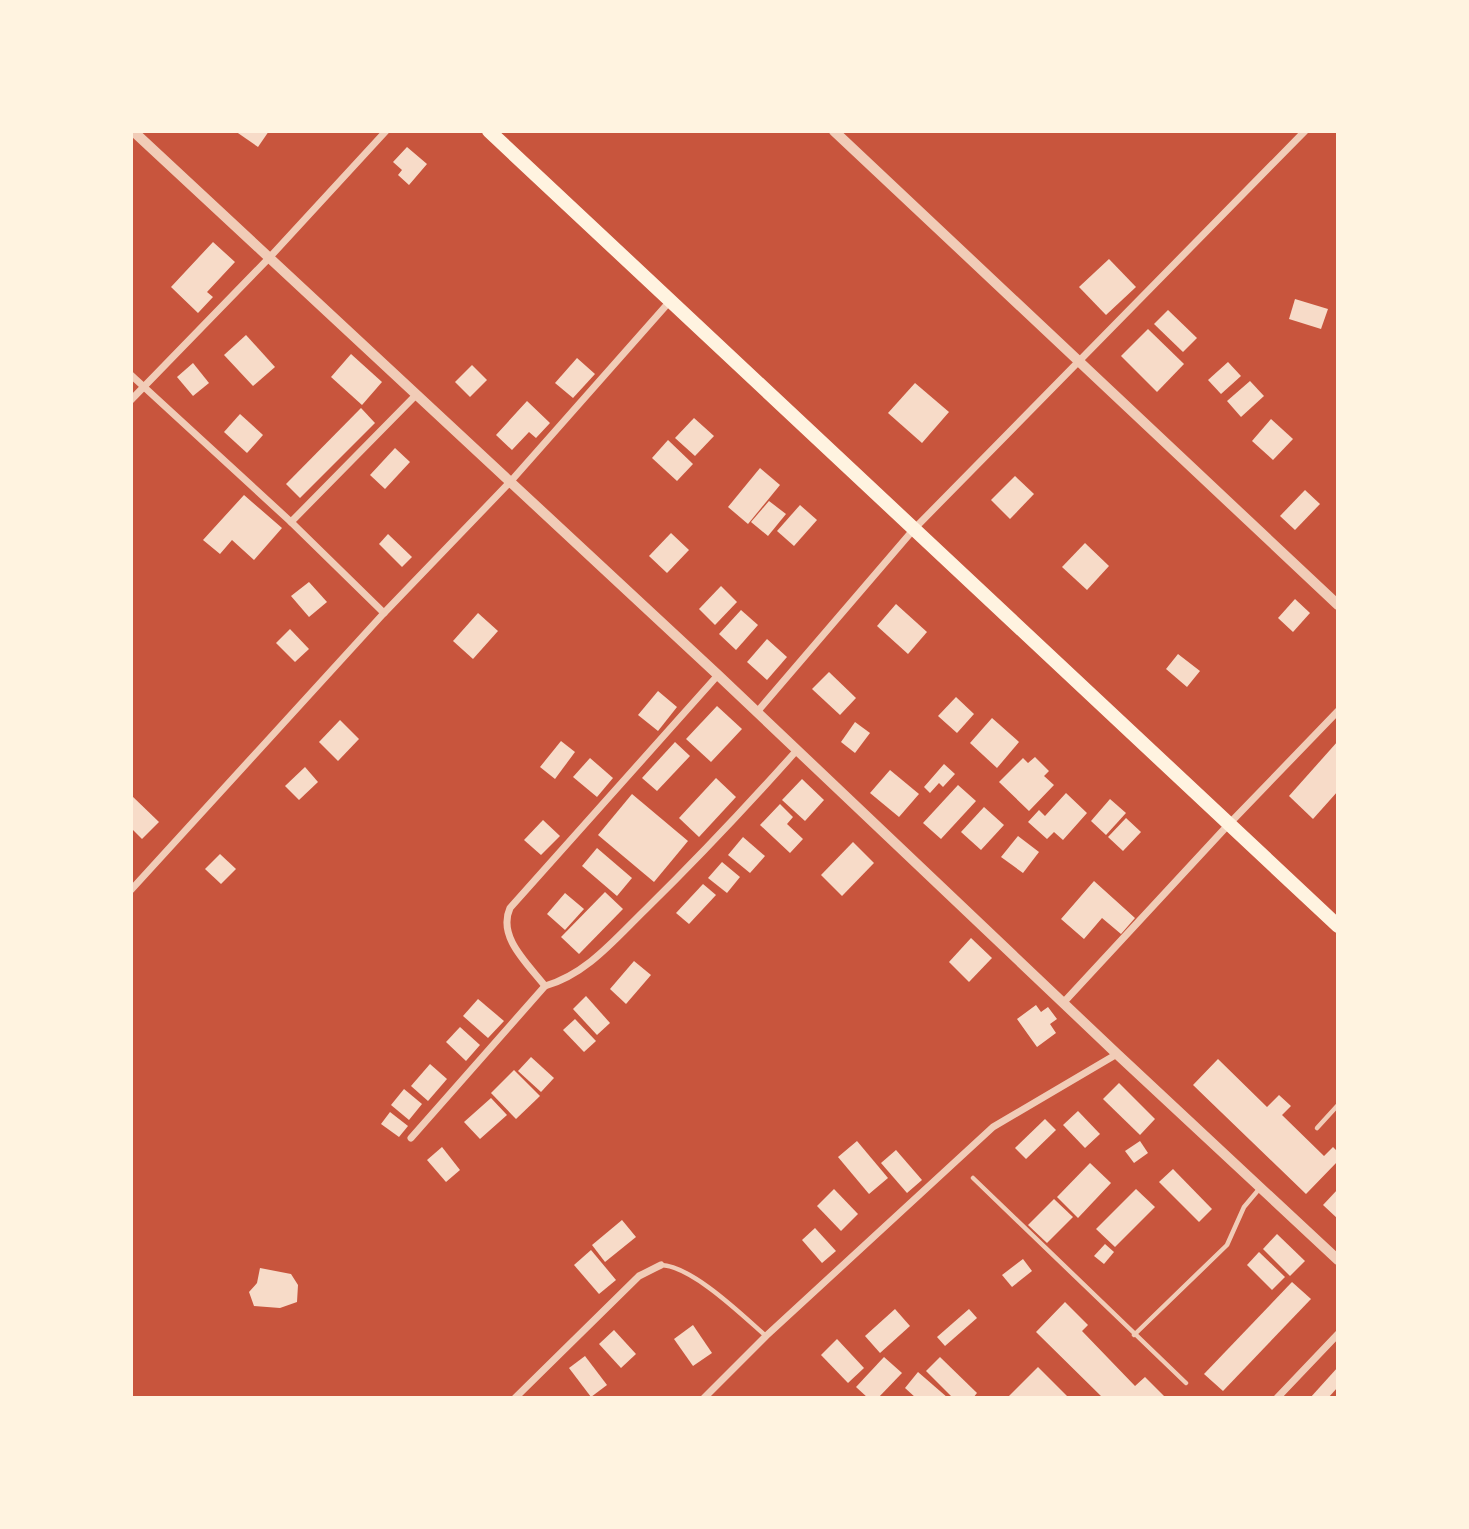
<svg xmlns="http://www.w3.org/2000/svg" width="1469" height="1529" font-family="'Times New Roman',serif">
	<style>
		.building { fill: #f7dbc8 }
		.lines { fill: none; stroke-linecap: round; stroke-linejoin: round }
		.service { stroke: #f1ccb7; stroke-width: 4.5 }
		.minor { stroke: #f1ccb7; stroke-width: 7 }
		.tertiary { stroke: #f1ccb7; stroke-width: 10 }
		.trunk { stroke: #fff3e0; stroke-width: 14 }
	</style>
	<rect width="100%" height="100%" fill="#c8553d"/>
	<g class="building">
		<path d="M235 131H269L258 147Z"/>
		<path d="M407 147 427 164 409 185 398 175 402 170 393 162Z"/>
		<path d="M213 242 235 262 207 292 213 297 198 313 171 287Z"/>
		<path d="M1109 259 1136 287 1106 315 1079 287Z"/>
		<path d="M1295 299 1328 309 1321 329 1289 319Z"/>
		<path d="M1168 310 1197 338 1183 352 1154 324Z"/>
		<path d="M1148 329 1184 364 1157 392 1121 356Z"/>
		<path d="M246 335 275 367 253 386 224 355Z"/>
		<path d="M351 354 382 382 362 405 331 377Z"/>
		<path d="M577 358 595 374 573 398 555 383Z"/>
		<path d="M1228 362 1241 376 1221 394 1208 380Z"/>
		<path d="M193 363 209 383 193 396 177 377Z"/>
		<path d="M472 365 487 380 470 397 455 382Z"/>
		<path d="M1250 381 1264 396 1241 417 1227 401Z"/>
		<path d="M915 383 949 412 922 443 888 413Z"/>
		<path d="M527 401 550 423 536 438 529 432 512 450 496 435Z"/>
		<path d="M361 408 375 423 300 498 286 484Z"/>
		<path d="M240 414 263 435 247 453 224 432Z"/>
		<path d="M694 418 714 436 695 456 675 438Z"/>
		<path d="M1271 419 1293 439 1273 460 1252 441Z"/>
		<path d="M668 440 693 464 677 481 652 458Z"/>
		<path d="M395 448 410 462 385 489 370 475Z"/>
		<path d="M760 468 780 485 748 524 728 507Z"/>
		<path d="M1015 476 1034 494 1010 519 991 500Z"/>
		<path d="M1305 490 1320 504 1295 530 1280 516Z"/>
		<path d="M244 495 282 528 254 560 232 540 220 554 203 540Z"/>
		<path d="M769 501 786 514 768 536 751 522Z"/>
		<path d="M800 505 817 520 794 546 777 531Z"/>
		<path d="M671 533 689 550 667 573 649 556Z"/>
		<path d="M388 534 412 557 402 567 379 544Z"/>
		<path d="M1085 543 1109 566 1087 590 1062 567Z"/>
		<path d="M309 582 327 602 309 617 291 596Z"/>
		<path d="M721 586 737 602 715 625 699 609Z"/>
		<path d="M1295 599 1310 613 1293 632 1278 618Z"/>
		<path d="M896 604 927 632 908 654 877 626Z"/>
		<path d="M741 610 758 625 736 650 719 634Z"/>
		<path d="M478 613 498 631 473 659 453 641Z"/>
		<path d="M290 629 309 649 295 662 276 643Z"/>
		<path d="M767 639 787 657 767 680 747 662Z"/>
		<path d="M1178 654 1200 671 1187 687 1166 669Z"/>
		<path d="M829 672 856 698 840 715 812 689Z"/>
		<path d="M658 691 677 707 658 731 638 715Z"/>
		<path d="M956 697 974 714 957 733 938 716Z"/>
		<path d="M717 706 742 729 711 762 686 739Z"/>
		<path d="M992 718 1019 742 997 768 970 743Z"/>
		<path d="M340 720 359 739 338 761 319 742Z"/>
		<path d="M855 722 870 733 855 753 841 742Z"/>
		<path d="M561 741 575 752 555 779 540 767Z"/>
		<path d="M1338 741V791L1313 819 1289 796Z"/>
		<path d="M675 742 690 756 657 791 642 778Z"/>
		<path d="M1035 757 1049 771 1044 776 1054 785 1029 811 999 782 1023 758 1028 763Z"/>
		<path d="M590 758 613 778 597 797 573 777Z"/>
		<path d="M944 764 955 774 943 787 939 783 930 793 924 787Z"/>
		<path d="M305 767 318 782 299 800 285 786Z"/>
		<path d="M890 770 919 794 899 817 870 793Z"/>
		<path d="M716 778 736 797 699 837 679 818Z"/>
		<path d="M802 779 824 800 805 821 782 800Z"/>
		<path d="M958 785 976 801 941 839 923 823Z"/>
		<path d="M1066 793 1087 813 1063 840 1054 832 1047 839 1028 822 1039 810 1045 816Z"/>
		<path d="M632 794 688 841 654 882 598 835Z"/>
		<path d="M131 795 159 822 142 839 131 828Z"/>
		<path d="M1110 799 1126 813 1106 835 1091 821Z"/>
		<path d="M780 804 793 817 787 824 803 839 790 853 760 825Z"/>
		<path d="M984 807 1004 825 981 850 961 832Z"/>
		<path d="M1126 818 1141 832 1123 851 1108 837Z"/>
		<path d="M543 820 560 836 541 855 524 840Z"/>
		<path d="M1018 836 1039 852 1023 873 1001 857Z"/>
		<path d="M743 837 765 856 750 873 728 855Z"/>
		<path d="M853 842 874 863 842 896 821 875Z"/>
		<path d="M597 848 632 878 617 896 582 866Z"/>
		<path d="M220 854 236 869 221 884 205 869Z"/>
		<path d="M722 862 740 877 727 893 708 878Z"/>
		<path d="M1094 881 1135 918 1121 934 1102 918 1084 939 1061 919Z"/>
		<path d="M703 884 716 895 689 924 676 913Z"/>
		<path d="M605 892 623 909 579 954 561 937Z"/>
		<path d="M565 893 584 909 565 930 547 914Z"/>
		<path d="M971 938 992 958 969 982 949 962Z"/>
		<path d="M634 961 651 975 626 1004 610 989Z"/>
		<path d="M586 996 610 1023 597 1035 573 1009Z"/>
		<path d="M478 999 504 1021 488 1038 463 1016Z"/>
		<path d="M1036 1005 1041 1012 1048 1007 1057 1019 1050 1024 1056 1033 1037 1047 1017 1019Z"/>
		<path d="M575 1019 596 1041 584 1052 563 1030Z"/>
		<path d="M460 1027 480 1045 466 1061 446 1042Z"/>
		<path d="M531 1057 554 1078 541 1092 518 1071Z"/>
		<path d="M1218 1059 1267 1107 1279 1095 1291 1106 1282 1115 1324 1156 1333 1147 1338 1152V1161L1306 1194 1193 1085Z"/>
		<path d="M430 1064 447 1079 428 1101 411 1086Z"/>
		<path d="M514 1070 540 1096 516 1119 491 1093Z"/>
		<path d="M1119 1083 1155 1119 1140 1135 1103 1099Z"/>
		<path d="M404 1089 422 1104 409 1120 391 1105Z"/>
		<path d="M491 1098 507 1115 480 1139 464 1122Z"/>
		<path d="M1078 1111 1100 1134 1085 1148 1063 1125Z"/>
		<path d="M390 1112 408 1126 399 1137 381 1124Z"/>
		<path d="M1045 1119 1056 1130 1026 1159 1015 1148Z"/>
		<path d="M857 1141 888 1178 869 1194 838 1157Z"/>
		<path d="M1140 1141 1148 1153 1134 1163 1125 1151Z"/>
		<path d="M442 1147 460 1170 446 1182 427 1160Z"/>
		<path d="M896 1150 922 1180 907 1193 881 1163Z"/>
		<path d="M1090 1163 1111 1183 1078 1218 1057 1197Z"/>
		<path d="M1173 1169 1212 1209 1199 1222 1159 1182Z"/>
		<path d="M834 1189 858 1214 841 1231 817 1206Z"/>
		<path d="M1136 1189 1155 1207 1115 1247 1096 1229Z"/>
		<path d="M1338 1189V1219L1323 1205Z"/>
		<path d="M1054 1199 1073 1217 1047 1243 1028 1225Z"/>
		<path d="M622 1220 636 1237 605 1262 592 1245Z"/>
		<path d="M815 1228 836 1251 822 1263 802 1240Z"/>
		<path d="M1277 1234 1305 1261 1290 1276 1263 1249Z"/>
		<path d="M1105 1244 1114 1252 1104 1264 1094 1256Z"/>
		<path d="M591 1250 616 1280 599 1294 574 1265Z"/>
		<path d="M1259 1252 1285 1277 1272 1290 1247 1265Z"/>
		<path d="M1023 1259 1032 1271 1012 1287 1002 1275Z"/>
		<path d="M260 1268 291 1274 298 1285 297 1302 280 1308 254 1306 249 1292 257 1283Z"/>
		<path d="M1292 1282 1311 1299 1223 1391 1204 1374Z"/>
		<path d="M1065 1302 1088 1325 1082 1331 1135 1386 1145 1377 1166 1398H1103L1036 1332Z"/>
		<path d="M895 1309 910 1326 880 1353 865 1336Z"/>
		<path d="M969 1309 977 1318 945 1346 937 1337Z"/>
		<path d="M693 1325 712 1353 693 1366 674 1339Z"/>
		<path d="M614 1330 636 1354 621 1368 599 1344Z"/>
		<path d="M837 1339 864 1368 848 1383 821 1355Z"/>
		<path d="M585 1356 607 1385 591 1397 569 1368Z"/>
		<path d="M884 1357 902 1373 878 1398H868L856 1387Z"/>
		<path d="M940 1357 977 1393 973 1398H953L926 1371Z"/>
		<path d="M1038 1367 1069 1398H1007Z"/>
		<path d="M1338 1367V1387L1328 1398H1310Z"/>
		<path d="M918 1372 948 1398H916L905 1388Z"/>
	</g>
	<g class="lines">
		<g class="service">
			<path d="M1317 1128 1338 1105"/>
			<path d="M973 1178 1186 1383"/>
			<path d="M661 1265C692 1266 742 1315 766 1336"/>
			<path d="M1134 1335 1227 1245 1244 1207 1260 1188"/>
		</g>
		<g class="minor">
			<path d="M131 375 291 522 384 613"/>
			<path d="M131 400 269 258 386 131"/>
			<path d="M291 522 416 395"/>
			<path d="M718 675 510 908C497 937 528 964 545 986 587 974 615 939 646 909 698 858 748 805 797 750"/>
			<path d="M757 712 914 529 1305 131"/>
			<path d="M131 890 384 613 511 481 671 300"/>
			<path d="M1064 1002 1229 824 1338 711"/>
			<path d="M411 1138 545 986"/>
			<path d="M515 1398 639 1276 661 1265"/>
			<path d="M704 1398 766 1336 993 1127 1117 1054"/>
			<path d="M1277 1398 1338 1334"/>
		</g>
		<g class="tertiary">
			<path d="M133 131 718 675 1117 1054 1338 1260"/>
			<path d="M834 131 1338 605"/>
		</g>
		<path class="trunk" d="M489 131 1338 926"/>
	</g>
	<rect width="1469" height="1529" fill="none" stroke="#fff3e0" stroke-width="266"/>
</svg>
